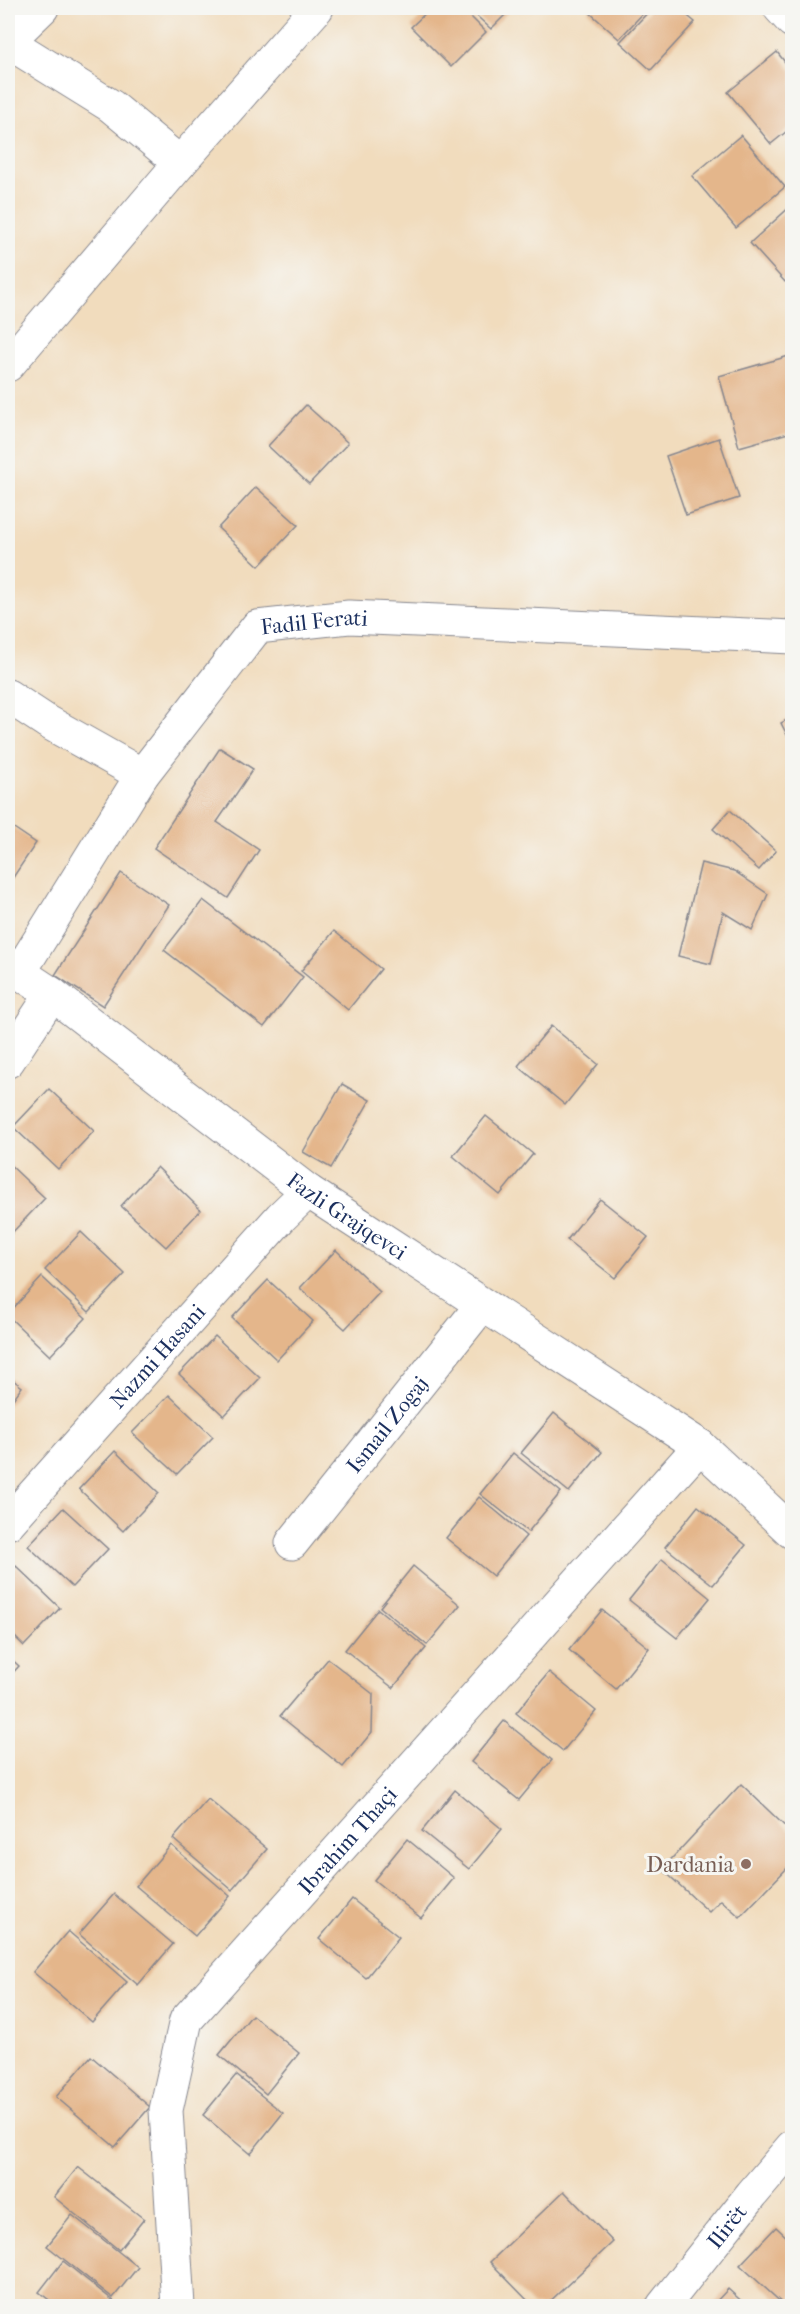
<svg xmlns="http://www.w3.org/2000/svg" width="800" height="2314" font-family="'IM FELL French Canon',serif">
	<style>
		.building { fill: #e4b68b }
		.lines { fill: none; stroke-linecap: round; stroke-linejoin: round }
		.minor-casing { stroke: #86868e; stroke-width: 35 }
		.minor { stroke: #fff; stroke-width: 33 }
		.education-dot { fill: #8d6e63; stroke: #f6f6f2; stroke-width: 2 }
		.labels { text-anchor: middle; stroke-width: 6; stroke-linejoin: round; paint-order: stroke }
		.street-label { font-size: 22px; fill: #1b2f5e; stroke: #f6f6f2 }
		.education-label { font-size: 22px; fill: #785e54; stroke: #f6f6f2; text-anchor: end }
	</style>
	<rect width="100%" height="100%" fill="#f6f6f2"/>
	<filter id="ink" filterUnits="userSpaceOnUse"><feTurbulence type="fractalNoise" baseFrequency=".0167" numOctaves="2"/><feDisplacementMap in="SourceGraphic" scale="12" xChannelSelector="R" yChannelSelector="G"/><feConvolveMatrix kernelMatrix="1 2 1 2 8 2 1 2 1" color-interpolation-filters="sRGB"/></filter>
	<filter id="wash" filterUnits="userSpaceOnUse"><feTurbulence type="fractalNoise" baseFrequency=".008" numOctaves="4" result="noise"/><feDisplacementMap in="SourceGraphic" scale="24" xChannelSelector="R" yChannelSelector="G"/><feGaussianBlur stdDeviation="1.35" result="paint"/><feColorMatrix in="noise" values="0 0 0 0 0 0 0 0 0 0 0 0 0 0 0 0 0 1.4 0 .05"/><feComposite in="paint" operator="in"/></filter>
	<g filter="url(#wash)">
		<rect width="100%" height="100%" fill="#f1dcbd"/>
		<g id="blocks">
			<g class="building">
				<path d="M431 8H462L486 32 451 67 411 27Z"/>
				<path d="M468 8H512L491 29Z"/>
				<path d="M592 8H648L619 39 588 11Z"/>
				<path d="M652 8H678L695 22 651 70 620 42Z"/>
				<path d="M777 52 792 71V127L771 144 728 92Z"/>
				<path d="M741 135 785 187 736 228 692 176Z"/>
				<path d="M792 205V275L785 282 750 243Z"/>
				<path d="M789 356 792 367V432L739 447 719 376Z"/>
				<path d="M306 405 348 443 309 484 268 446Z"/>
				<path d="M719 438 739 498 686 515 666 456Z"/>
				<path d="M256 487 298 525 259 566 218 528Z"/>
				<path d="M792 717V745L781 723Z"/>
				<path d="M220 748 253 769 217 822 259 850 228 898 154 848Z"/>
				<path d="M730 810 776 851 759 870 713 829Z"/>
				<path d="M8 824 36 843 8 885Z"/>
				<path d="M701 863 734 871 768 894 752 930 723 912 711 964 678 956Z"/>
				<path d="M121 873 169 905 103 1006 55 975Z"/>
				<path d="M203 900 303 977 264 1027 164 950Z"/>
				<path d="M334 931 381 969 348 1010 301 971Z"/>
				<path d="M551 1026 598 1064 565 1105 518 1066Z"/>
				<path d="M342 1084 370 1100 331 1168 303 1152Z"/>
				<path d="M49 1089 94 1131 58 1169 13 1127Z"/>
				<path d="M486 1116 533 1154 500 1195 453 1156Z"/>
				<path d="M8 1163 45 1198 9 1236 8 1234Z"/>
				<path d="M157 1167 201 1210 166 1247 121 1206Z"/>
				<path d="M600 1199 648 1237 615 1278 567 1240Z"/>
				<path d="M81 1232 125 1274 89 1312 45 1270Z"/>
				<path d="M336 1250 380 1292 345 1329 300 1288Z"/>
				<path d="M42 1277 86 1318 50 1356 8 1316V1314Z"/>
				<path d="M268 1280 313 1321 277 1360 232 1318Z"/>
				<path d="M215 1336 260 1378 224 1416 179 1374Z"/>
				<path d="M8 1376 22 1387 8 1406Z"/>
				<path d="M169 1395 213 1437 177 1474 132 1433Z"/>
				<path d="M554 1413 602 1452 569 1492 521 1453Z"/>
				<path d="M115 1451 159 1493 123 1531 79 1489Z"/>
				<path d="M513 1453 561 1492 528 1532 480 1494Z"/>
				<path d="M479 1497 526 1536 493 1576 446 1538Z"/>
				<path d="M698 1506 746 1545 713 1585 665 1547Z"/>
				<path d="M63 1508 108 1549 72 1587 28 1546Z"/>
				<path d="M662 1559 710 1598 677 1638 629 1600Z"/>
				<path d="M16 1566 60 1608 24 1646 8 1630V1575Z"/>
				<path d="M413 1566 460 1605 427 1645 380 1607Z"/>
				<path d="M378 1609 426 1648 393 1688 345 1650Z"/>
				<path d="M602 1610 649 1648 616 1689 569 1650Z"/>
				<path d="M8 1656 19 1666 8 1678Z"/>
				<path d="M328 1659 373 1694 372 1732 343 1767 280 1716Z"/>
				<path d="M549 1672 596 1711 563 1751 516 1713Z"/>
				<path d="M504 1721 552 1760 519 1800 471 1762Z"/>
				<path d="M741 1784 792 1833V1863L740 1917 721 1900 709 1912 662 1869Z"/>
				<path d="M455 1790 502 1829 469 1869 422 1831Z"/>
				<path d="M208 1799 267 1849 232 1890 173 1839Z"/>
				<path d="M407 1839 454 1878 421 1918 374 1880Z"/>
				<path d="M171 1845 230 1896 195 1936 136 1886Z"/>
				<path d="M114 1894 173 1944 138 1985 79 1934Z"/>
				<path d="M352 1899 399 1937 366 1978 319 1939Z"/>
				<path d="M68 1931 127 1982 92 2022 33 1972Z"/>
				<path d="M252 2015 299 2053 266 2094 219 2055Z"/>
				<path d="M91 2056 150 2107 115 2147 56 2097Z"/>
				<path d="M236 2075 283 2113 250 2154 203 2115Z"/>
				<path d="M78 2167 144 2219 119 2250 54 2197Z"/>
				<path d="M564 2191 613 2242 545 2306H533L490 2262Z"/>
				<path d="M72 2215 138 2267 113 2298 47 2246Z"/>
				<path d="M776 2227 792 2242V2299L785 2306 740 2265Z"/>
				<path d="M63 2261 120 2306H57L39 2292Z"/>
				<path d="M728 2289 747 2306H712Z"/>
			</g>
		</g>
	</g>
	<g filter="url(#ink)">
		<use href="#blocks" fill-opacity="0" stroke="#86868e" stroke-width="1.5"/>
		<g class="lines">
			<defs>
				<g id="minor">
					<path d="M780 8 792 21"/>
					<path d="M8 41 42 8"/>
					<path d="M8 42 111 106 180 163"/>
					<path d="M8 365 180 163 317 8"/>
					<path d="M8 696 46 721 142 775"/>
					<path id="s1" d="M8 965 52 994 308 1191 700 1446 792 1532"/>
					<path id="s2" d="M19 973 142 775 257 627 349 617 792 637"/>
					<path d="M8 1061 52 994"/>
					<path id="s3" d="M8 1523 281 1217 308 1191"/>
					<path id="s4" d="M292 1543 482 1305"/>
					<path id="s5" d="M178 2306 166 2110 186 2020 700 1446"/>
					<path id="s6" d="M663 2306 752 2194 792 2147"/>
				</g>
			</defs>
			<use href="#minor" class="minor-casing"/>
			<use href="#minor" class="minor"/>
		</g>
	</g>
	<circle class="education-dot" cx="746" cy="1864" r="6"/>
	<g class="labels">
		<g class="street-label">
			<text dy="8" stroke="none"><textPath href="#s2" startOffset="478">Fadil Ferati</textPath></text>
			<text dy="8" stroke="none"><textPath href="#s1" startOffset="422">Fazli Grajqevci</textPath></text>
			<text dy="8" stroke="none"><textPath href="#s3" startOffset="224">Nazmi Hasani</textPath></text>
			<text dy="8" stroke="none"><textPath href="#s4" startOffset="152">Ismail Zogaj</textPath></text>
			<text dy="8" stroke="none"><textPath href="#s5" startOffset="530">Ibrahim Thaçi</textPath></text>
			<text dy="8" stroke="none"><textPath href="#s6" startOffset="102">Ilirët</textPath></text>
		</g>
		<g class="education-label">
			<text x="734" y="1872">Dardania</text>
		</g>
	</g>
	<rect width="800" height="2314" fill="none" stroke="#f6f6f2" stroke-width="30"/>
</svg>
